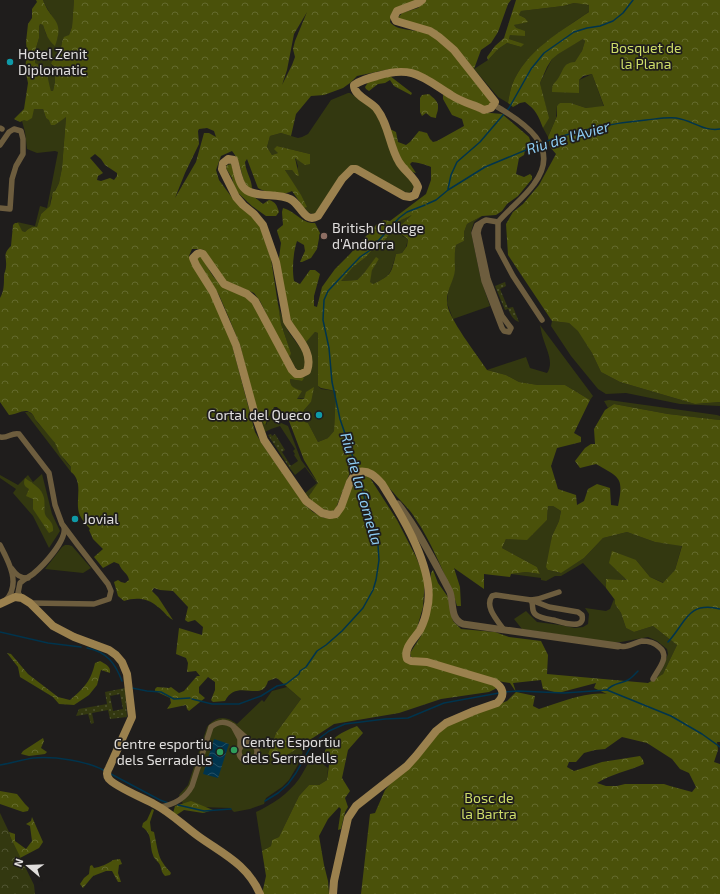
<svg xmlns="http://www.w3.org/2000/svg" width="720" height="894" font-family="'Exo 2',sans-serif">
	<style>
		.grass { fill: #333810 }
		.forest { fill: url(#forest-crowns); fill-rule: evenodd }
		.park { fill: url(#park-crowns) }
		.garden { fill: url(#garden-dots); fill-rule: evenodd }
		.water { fill: url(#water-waves) }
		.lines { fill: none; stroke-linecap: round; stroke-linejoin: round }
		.stream { stroke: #00344d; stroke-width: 1.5 }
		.minor { stroke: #6d5d3e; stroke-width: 5.5 }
		.tertiary { stroke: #6d5d3e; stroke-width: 7 }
		.secondary { stroke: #9b814e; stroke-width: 8 }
		.culture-dot { fill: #0f9aa8; stroke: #1f1d1c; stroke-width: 1.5 }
		.education-dot { fill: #8d6e63; stroke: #1f1d1c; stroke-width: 1.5 }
		.leisure-dot { fill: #2e9e5b; stroke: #1f1d1c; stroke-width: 1.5 }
		.labels { text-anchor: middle; stroke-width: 3.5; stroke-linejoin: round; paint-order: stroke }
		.park-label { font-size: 14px; fill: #cedd69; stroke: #1f1d1c }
		.poi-label { font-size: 14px; fill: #e0dedd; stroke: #1f1d1c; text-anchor: start }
		.water-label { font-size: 15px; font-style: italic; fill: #8dccf3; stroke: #1f1d1c }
	</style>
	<defs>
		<pattern id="forest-crowns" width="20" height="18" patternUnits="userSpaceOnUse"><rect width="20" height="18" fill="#4a510a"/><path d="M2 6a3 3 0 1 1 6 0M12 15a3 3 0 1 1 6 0" fill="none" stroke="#646a2d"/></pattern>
		<pattern id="park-crowns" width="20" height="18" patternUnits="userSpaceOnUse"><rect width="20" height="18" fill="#333810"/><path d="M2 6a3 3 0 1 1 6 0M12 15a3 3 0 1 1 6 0" fill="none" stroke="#505432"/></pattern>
		<pattern id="garden-dots" width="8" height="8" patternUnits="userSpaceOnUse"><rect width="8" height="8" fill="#333810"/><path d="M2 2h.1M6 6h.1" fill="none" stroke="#505432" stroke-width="1.8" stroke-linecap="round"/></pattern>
		<pattern id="water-waves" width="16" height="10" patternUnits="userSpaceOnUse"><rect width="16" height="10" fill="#00344d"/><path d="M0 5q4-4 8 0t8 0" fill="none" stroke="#255166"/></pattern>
	</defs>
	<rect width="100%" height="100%" fill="#1f1d1c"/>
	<g class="grass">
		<path d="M43 0H74L72 27 69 35 62 42 60 53 53 57 51 65 55 67V82L53 91H51L35 63 36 48 39 38V27L40 24 43 25 46 34 55 45C64 25 50 17 43 0Z"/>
		<path d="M574 3 590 5V11C562 31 525 51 512 85 510 91 509 97 508 103L498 97 474 69 488 60 498 49 507 43 521 47 523 44 509 39 510 35 515 28 514 25 527 21 525 18 519 15 521 11 563 6Z"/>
		<path d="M583 39 585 41 581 54 579 80 592 74 604 107 586 108 571 103 557 106 556 118 548 137 543 128 548 116 540 83 554 55Z"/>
		<path d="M348 93H350L376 111 415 186 409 193C391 188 374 176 358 166L316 214C310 214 308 212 304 208L306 207 285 170H292L296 175 298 166 295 157 310 163V154L277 146 278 153 272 155 267 147 270 136 281 133 298 138 302 137 308 134 331 100Z"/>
		<path d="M34 109H43L46 118 49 119 55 125 66 116 62 168 59 183 51 198 50 206 41 214 37 227C32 226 29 228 25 232L21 231 17 222 35 226 40 206 47 208 58 152 55 151 37 153 27 149 25 132 22 121Z"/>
		<path d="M413 214 402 236 408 239 406 247 402 253 396 254C390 274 392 275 373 284L369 282 372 269 379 259 376 258 364 273 357 280 340 281 353 267 366 257 373 249 384 241 401 220Z"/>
		<path d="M482 216 474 222 471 232 481 280 490 306 453 319 447 303 448 292 455 269 454 256 456 245 464 241V232L467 224Z"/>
		<path d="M277 301 281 314 288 331 306 356 305 369 298 371 286 354 291 353 281 324Z"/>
		<path d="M552 321 569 323 579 331 592 353 601 372 620 382 695 404 720 402V406L680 404 626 393 606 394 598 389 571 356 551 326Z"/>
		<path d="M540 325 593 396 590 400 565 385H538L519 382 506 375 487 370 526 357 530 368 547 373C554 363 547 351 544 341 542 336 541 330 540 325Z"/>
		<path d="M315 332 318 333V386L321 389 336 391 334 431 328 438 318 442 308 423 292 418 294 414 302 415 304 410 311 402C306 400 302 397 297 399L300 393 299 390C292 388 290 385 290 379L302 381 300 376 311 357 310 349 304 341H306Z"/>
		<path d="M609 400 717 415 720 416V420L668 414 614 404 608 408 604 401Z"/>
		<path d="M274 407 279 422 288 426 301 460 318 483 315 488 311 493V501L304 494 317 483 305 467 295 475 289 467 298 461 294 455 295 454 293 451 295 449 280 426 271 429 265 432 258 415 266 425Z"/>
		<path d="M25 412H29L33 415C37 425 49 433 55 443 60 451 63 460 71 467V472Z"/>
		<path d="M42 474 52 514 60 531 49 548 33 516 13 493 16 489 0 478V475L18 485 28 475 33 482Z"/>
		<path d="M548 506H553L561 511 559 521 552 536 548 570 560 573 584 558 603 538 627 532 655 542 682 545 675 570 664 583 650 577 636 560 628 580 607 579 606 588 583 563 561 576H555L546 581 541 580V578L511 574 526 572 540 574 537 567 502 548 506 539H527L547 520Z"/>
		<path d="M65 545H69L72 546 91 568 83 573 45 569 62 547Z"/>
		<path d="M614 599 615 600V604L621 613 626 628 634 632 653 626 677 645 663 674 657 678 663 667 668 654 667 649 657 641 648 637 621 642H610L522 629 514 619 526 611 537 622 560 625 575 628 583 627 588 624 589 614 585 608 606 611 610 609Z"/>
		<path d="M287 687 301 699 276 733 268 754 283 761 284 757 303 743 305 745 299 763 289 780 282 787 266 798 264 804 250 809 234 812 230 808 202 807 183 804 179 795 188 785 207 727C216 716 226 715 237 724L262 700 264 702 272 691Z"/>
		<path d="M315 755 321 758 324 765 328 768 327 780 319 785H309L299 796 279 837 272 840 271 846 262 851 256 812C273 804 288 794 299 779 305 770 307 763 315 755Z"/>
	</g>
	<g class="forest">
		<path d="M36 0H43C51 22 65 19 55 46 48 40 46 34 43 25L40 24 39 27V38L36 48 35 63C49 69 47 78 51 91H53L55 82V67L51 64 53 57 60 53 62 42 64 37 69 35 72 27 74 0H416L392 13 390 22C398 32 416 29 427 33 447 41 481 84 491 103L488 106H483L457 95 425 75 390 69 357 76 350 83 343 88 324 95 311 96 296 114 291 136 281 133 270 136 267 147 272 155 278 153 274 149 277 146 310 154V164L305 165 295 158 299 176 296 175 292 170H285L301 195 307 207 304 208 292 191C283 196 267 193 258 188L247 159 245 162C246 173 252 179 252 189L247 187C240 175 243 165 232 151L221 156 216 170 219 180 233 199 259 224 271 259 281 324 291 353 290 356 286 354 260 301 254 293 224 280 204 250 197 249H192L189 256 191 263 210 292 231 341 255 432 262 444 304 504 313 512 324 518H333L356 477 366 476 370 478 397 520 416 557 425 579 423 607 417 628 404 658 499 687 489 692 441 699 399 713 334 724 284 757 283 761 273 758 268 754 276 733 301 699 278 679 276 678 268 681C262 704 237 677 225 701L213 702 211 700 215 690V682L208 677 199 687V693L205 698 189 711 187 709 186 705 167 709 171 703 170 698 155 691V689L157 687 169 688 171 687 179 693 184 691 197 676H200L196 671 187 672 188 663 186 658 176 654 179 628C187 630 194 633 202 635L203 627 195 620 188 622 185 620 188 607 173 591 160 590 154 588 152 591 158 597 173 620C166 616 164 611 158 607 148 598 136 597 124 601L118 596 114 582 118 580 121 582 125 583 129 580C128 573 122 572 119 564L114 562 103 568 94 557 103 549 93 539 89 530 90 529C86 524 81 519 79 513 75 499 84 482 71 472V467L60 454 55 443 35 419C29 404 18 415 9 415L0 402V298C4 291 4 285 4 276 4 273 6 270 6 267 7 256 2 255 11 246L13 225 15 223H18L22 231 25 232C29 228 32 226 37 227L41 214 50 206 53 192 55 191 59 183 62 168 66 117 55 125H51L49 120 46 118 43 109H34L32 118 27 121 24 120 20 122 14 119 24 109 28 83 25 69 27 52 26 42 28 24 32 18V9L37 2ZM307 12 295 41 293 49 295 57 292 65 282 85 287 70 294 34ZM207 128 214 131 216 137 209 133H204L196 162 175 198 185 173 199 144 198 131 199 129ZM95 154 101 159 105 165 117 173V176L114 180 110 178 101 181 97 180 98 176 103 173 90 158Z"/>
		<path d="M426 0H511L508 4 498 32 491 43 481 50 474 69 453 45 397 19 402 13 418 8Z"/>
		<path d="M516 0H720V402L695 404 620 382 601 372 592 353 578 331 569 323 552 321 508 255 506 224 513 212 523 204 539 185 556 154 550 147 548 137 557 116V106L560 103H571L586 108 604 106 592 74 583 76 579 80V93L552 92C552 82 555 84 559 77 564 69 563 63 575 62L582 51 585 41 583 39 558 54 552 59 547 67 540 83 549 118 543 128C538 115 536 110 525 102L520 103 513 107 508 103C509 97 510 91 512 85 525 51 561 31 589 12V5L574 3 563 6 521 11 519 15 525 18 528 22 514 25 516 28 525 31V36L510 35 509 39 524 44 521 47 507 43 498 49 488 60 487 57 495 46 504 38Z"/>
		<path d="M390 76 412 93 411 95 394 86 390 80 385 83 378 84 369 91 366 89 365 87 369 81Z"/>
		<path d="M429 94C433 98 439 101 438 108 438 112 436 114 436 118L431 117 426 113 422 116 420 112V98L422 95Z"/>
		<path d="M443 95H445L480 112 502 114 529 137 531 143 526 146 524 155 519 158 516 174 524 177 530 174 532 176V179L518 196 507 204 502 211 496 215 482 216 467 224 464 232V241L456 245C454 255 455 261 455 270 454 281 446 291 447 302 447 317 478 356 487 370L506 375 519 382 538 385H565L590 400 574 433 581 437V442L557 448 551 466 558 489 576 495 577 505 584 501 588 489 597 484 610 488 611 505 618 506C624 477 620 478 596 464L580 468 575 461 585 448 591 444H595L594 429 605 410 614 404 668 414 720 420V742H717L718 750 714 762 720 764V894H361L370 814 375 813 385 790 440 730 452 723 507 701 516 692 510 683 503 682 411 657 410 653 421 636 431 606V573L433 570 438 583 448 597 453 621 461 629 495 632 509 637 541 641 548 655 547 674 648 683 663 674 677 645 653 626 634 632 626 628 621 613 615 604V600L606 588V579L627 580 609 563 612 551 636 560 650 577 663 583 675 570 682 546 655 542 627 532 603 538 584 558 561 573 548 570 546 567 552 536 559 521 561 511 553 506H548L547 520 527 540 506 539 502 548 537 567 540 574 526 572 511 574 510 577 484 574V589L454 568 460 587 461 606H457L453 593C441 568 431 541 415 518 409 508 400 501 393 492 381 480 377 466 356 470L352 467 336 508 333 511C323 511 313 505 309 496L318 483 304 460 289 421 277 407H274L265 425 258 415 240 345 229 318 219 295 198 261 197 257H202C207 266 213 279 222 285 231 291 241 293 250 300L300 376 304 378 302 381 290 379C290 388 295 388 302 391L297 399H304L306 392 314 387 311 402 304 410 302 415 294 414 292 418 308 423 318 442 328 438 334 431 336 391 321 388 318 386V333L315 332 306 342 304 341 296 329 289 317 281 277 279 258 281 243 277 231 278 229 283 225 282 212 283 208C295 211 302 224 315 223L320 233 317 249 311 258 302 262H300L305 251 304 245 297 241C293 253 292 269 294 281L300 284 310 270H315L320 274 314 296V306L317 307 322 287 335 269 350 254 376 225 384 220 390 221 426 194 431 180V167C428 165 415 162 412 162L410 164 416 173C401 170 395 142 390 129L396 132 398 142 406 145 410 142 419 131 427 133 430 139 433 142 437 141 464 126 462 119 452 115 443 99ZM412 215 398 228V232L408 239 407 246 402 253 396 254C391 274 392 275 373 284L370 282 372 270 379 259 376 257 364 273 357 280 341 281 353 267 366 257 373 249 384 241 401 220ZM541 680 543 689 558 693 596 683 594 688 607 694C586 691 559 703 539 709L533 706 535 696 516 692 513 683ZM622 737 647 743 672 759 680 769 689 773 696 787 692 792 670 786 664 784H625L617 786H606L597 783C611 774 628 771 644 764L643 760 640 756 602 762 574 771 567 767 569 762H576L584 753 595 750 605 749Z"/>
		<path d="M231 164 237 183 263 204 269 200C276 202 277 206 279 212L276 216H266L252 206 235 190 232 178 226 168 227 165Z"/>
		<path d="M25 478C32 483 42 488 44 498 45 502 44 510 45 514 47 520 54 521 53 531L49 533 33 509V499L26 496 29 489C24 486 23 484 25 478Z"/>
		<path d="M7 653 11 654 28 674 58 697 70 700C84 688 91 681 95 663L100 661C105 664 111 666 110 673L101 670 97 685 89 695 74 705 59 704 53 697 20 677 18 667Z"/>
		<path d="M357 726 363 733 348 750 342 778 350 791 345 798 348 807 345 812 341 829 338 830 341 809 339 807 328 819 319 836 324 865 328 881 329 894H262L266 876 262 851 271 846 272 840 279 837 299 796 309 785H319L327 780 329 765 324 754C329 738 342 732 357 726Z"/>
		<path d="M43 738 44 741 41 748 47 752 45 754 29 756 21 754 23 751Z"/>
		<path d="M0 791 17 794 25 804 29 808 28 811 23 812 0 804Z"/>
		<path d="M191 801 213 810 203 813 184 810 175 816 173 813 175 806Z"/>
		<path d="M152 809 154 810 150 822 151 831 154 832C156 841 158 857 163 863 165 867 169 870 171 873L170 875 165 876C161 872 162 870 160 865 158 861 154 859 153 855 149 843 153 834 142 827L143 823 147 820Z"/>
		<path d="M32 817 43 842 39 848 20 858C16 851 10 840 9 832L15 834V841L26 849 32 841 30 826 26 824 31 821Z"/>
		<path d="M120 859 122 864 119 865 118 873 121 882H118L112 871H106L93 876 83 888 80 884 84 878 89 874 90 866 92 865 94 868C100 867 108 864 113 860Z"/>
	</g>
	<path class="park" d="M0 813 9 832V834L34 885 35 894H0Z"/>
	<g class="garden">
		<path d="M505 282 506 286 500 289 508 308 513 307 519 322C513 320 511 315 508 309L505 310 495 286Z"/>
		<path d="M271 434 272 436 275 434 285 450 282 452 291 466 289 467 268 435Z"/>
		<path d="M125 688 127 717 110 719 108 710 92 713 94 723 91 724 88 714 76 716 79 709 107 704 105 692ZM120 694 123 709 113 711 110 696Z"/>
	</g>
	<path class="water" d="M214 739 229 744 218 778 203 774Z"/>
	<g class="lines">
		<g class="stream">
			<path d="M541 143C575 131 610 123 646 120 656 119 666 117 676 118 692 120 704 132 720 129"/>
			<path d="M448 189 451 175 457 162 480 142 509 108 531 69 544 53 574 32 587 28 600 26 613 21 623 13 633 0"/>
			<path d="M427 204 436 200 448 190 485 167 538 145"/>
			<path d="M357 469 340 419 332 382 329 348 323 320 324 300 328 291 342 276 360 257 369 251 399 218 407 212 425 205"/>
			<path d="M0 632 48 643 81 647"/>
			<path d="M668 642C686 623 687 601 720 609"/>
			<path d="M87 648C107 652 115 663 122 681"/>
			<path d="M132 688 147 691 161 692 174 699 190 698"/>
			<path d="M607 690C613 683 620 684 628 680 632 678 635 674 638 671"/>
			<path d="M505 692 518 691 564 693 607 690 671 716 702 734 720 747"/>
			<path d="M192 699 212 704H239L261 696 277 686 286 684 299 674 300 671 306 667 317 651 326 645 342 631 363 608 373 590 376 580 379 560 378 545 373 524 365 500 359 474"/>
			<path d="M0 765C11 763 22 760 33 758 54 756 88 761 105 771"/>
			<path d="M111 774 160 800 168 803"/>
			<path d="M265 801 278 793 288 784 296 773 310 748 321 737 329 731 345 724 385 719 408 718 444 703 499 693"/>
			<path d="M178 805 204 811 231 809"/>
		</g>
		<g class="minor">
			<path d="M0 128 2 129"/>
			<path d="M0 145 9 132 14 129 21 131 23 139V154L16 166 12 179 10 209 0 208"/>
			<path d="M482 222 479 228 478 233 488 279 502 316 511 328 509 332 504 331 502 328 484 281 474 233 477 225 482 222 486 220 498 222C509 209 524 198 534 184 562 147 524 122 494 105"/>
			<path d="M498 222V248L513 276 542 320"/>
			<path d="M0 437C7 439 12 432 19 434L49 473 55 505 62 524 77 544 108 584 111 591 109 599 94 604 30 603"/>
			<path d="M0 545C9 562 21 584 6 600"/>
			<path d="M12 569C16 575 20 578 28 578"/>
			<path d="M22 598 18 593 20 583C24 579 29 577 33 574 44 565 67 540 64 527"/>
			<path d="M531 600 549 607 578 612 582 615C586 631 561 622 553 620 547 619 539 618 535 614 531 610 534 605 531 600Z"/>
			<path d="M504 630C498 621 484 607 492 596L496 595 531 600 538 599 559 592"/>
			<path d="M618 646C621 646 624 647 627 646 632 645 637 642 642 641 648 641 655 643 659 647 671 656 658 669 653 679"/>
			<circle cx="248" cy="752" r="9"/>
			<path d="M240 748V739L233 726 252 743"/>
			<path d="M159 807C174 805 185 799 192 786L211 727C219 721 225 721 233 726"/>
		</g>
		<path class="tertiary" d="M398 504C414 524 425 545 437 567 441 575 446 584 450 592 454 604 450 619 463 624L618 646"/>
		<g class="secondary">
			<path d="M0 604 15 597 22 598 30 603 53 626 74 637 109 650 116 655 122 662 127 674 132 717 109 768C107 771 106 775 109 779 114 786 145 799 154 804 170 812 184 826 198 836 223 854 247 864 260 894"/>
			<path d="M333 894 334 881 348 818 356 806 407 766 416 756 436 731 446 723 474 711 497 703C506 695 503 687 494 682L427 662 411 661 407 659C403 648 415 638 420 630 423 624 426 616 427 609 437 572 401 514 382 484 375 476 369 470 358 472L355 474 350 482 341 507 336 514 330 515 322 513 306 501 264 440 255 415 236 345 213 292 196 265 193 258 197 254 200 253 203 254 224 284 247 294 255 301 292 370 296 374H301L307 371C314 351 296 337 287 321L276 262 263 225 254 214 243 205 236 197 222 169 223 163 228 159 234 160C237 169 238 183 245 189 255 198 278 193 290 199 301 204 304 224 318 216L342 179 352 169H356L404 196 410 197 415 195 418 187C415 177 404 171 399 162 389 146 389 124 376 108 370 101 353 95 354 85 361 80 369 78 377 76 413 65 422 77 451 95 460 101 470 104 480 108L484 110 491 108 495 102 454 50 439 37 430 31 396 21 394 17 397 11 418 3 422 0"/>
		</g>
	</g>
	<g class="culture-dot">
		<circle cx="10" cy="62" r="4"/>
		<circle cx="319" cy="415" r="4"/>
		<circle cx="75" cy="519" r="4"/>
	</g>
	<circle class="education-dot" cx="324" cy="236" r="4"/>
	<g class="leisure-dot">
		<circle cx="234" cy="750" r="4"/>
		<circle cx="220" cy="752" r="4"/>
	</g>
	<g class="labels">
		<g class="park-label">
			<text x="646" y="53">Bosquet de<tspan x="646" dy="16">la Plana</tspan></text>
			<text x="489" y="803">Bosc de<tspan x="489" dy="16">la Bartra</tspan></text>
		</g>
		<g class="poi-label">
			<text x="18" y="59">Hotel Zenit<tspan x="18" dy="16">Diplomatic</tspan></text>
			<text x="332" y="233">British College<tspan x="332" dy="16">d'Andorra</tspan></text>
			<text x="311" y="420" text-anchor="end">Cortal del Queco</text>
			<text x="83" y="524">Jovial</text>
			<text x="242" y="747">Centre Esportiu<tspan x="242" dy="16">dels Serradells</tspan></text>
			<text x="212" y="749" text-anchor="end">Centre esportiu<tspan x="212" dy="16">dels Serradells</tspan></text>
		</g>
		<g class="water-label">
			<text transform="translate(568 138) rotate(-16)" y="5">Riu de l'Avier</text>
			<text transform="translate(361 489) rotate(74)" y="5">Riu de la Comella</text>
		</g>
	</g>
	<g transform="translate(28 866) rotate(289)" stroke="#1f1d1c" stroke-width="3" paint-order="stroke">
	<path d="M0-3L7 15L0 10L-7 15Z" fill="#e0dedd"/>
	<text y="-6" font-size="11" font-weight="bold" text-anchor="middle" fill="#e0dedd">N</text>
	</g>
</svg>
